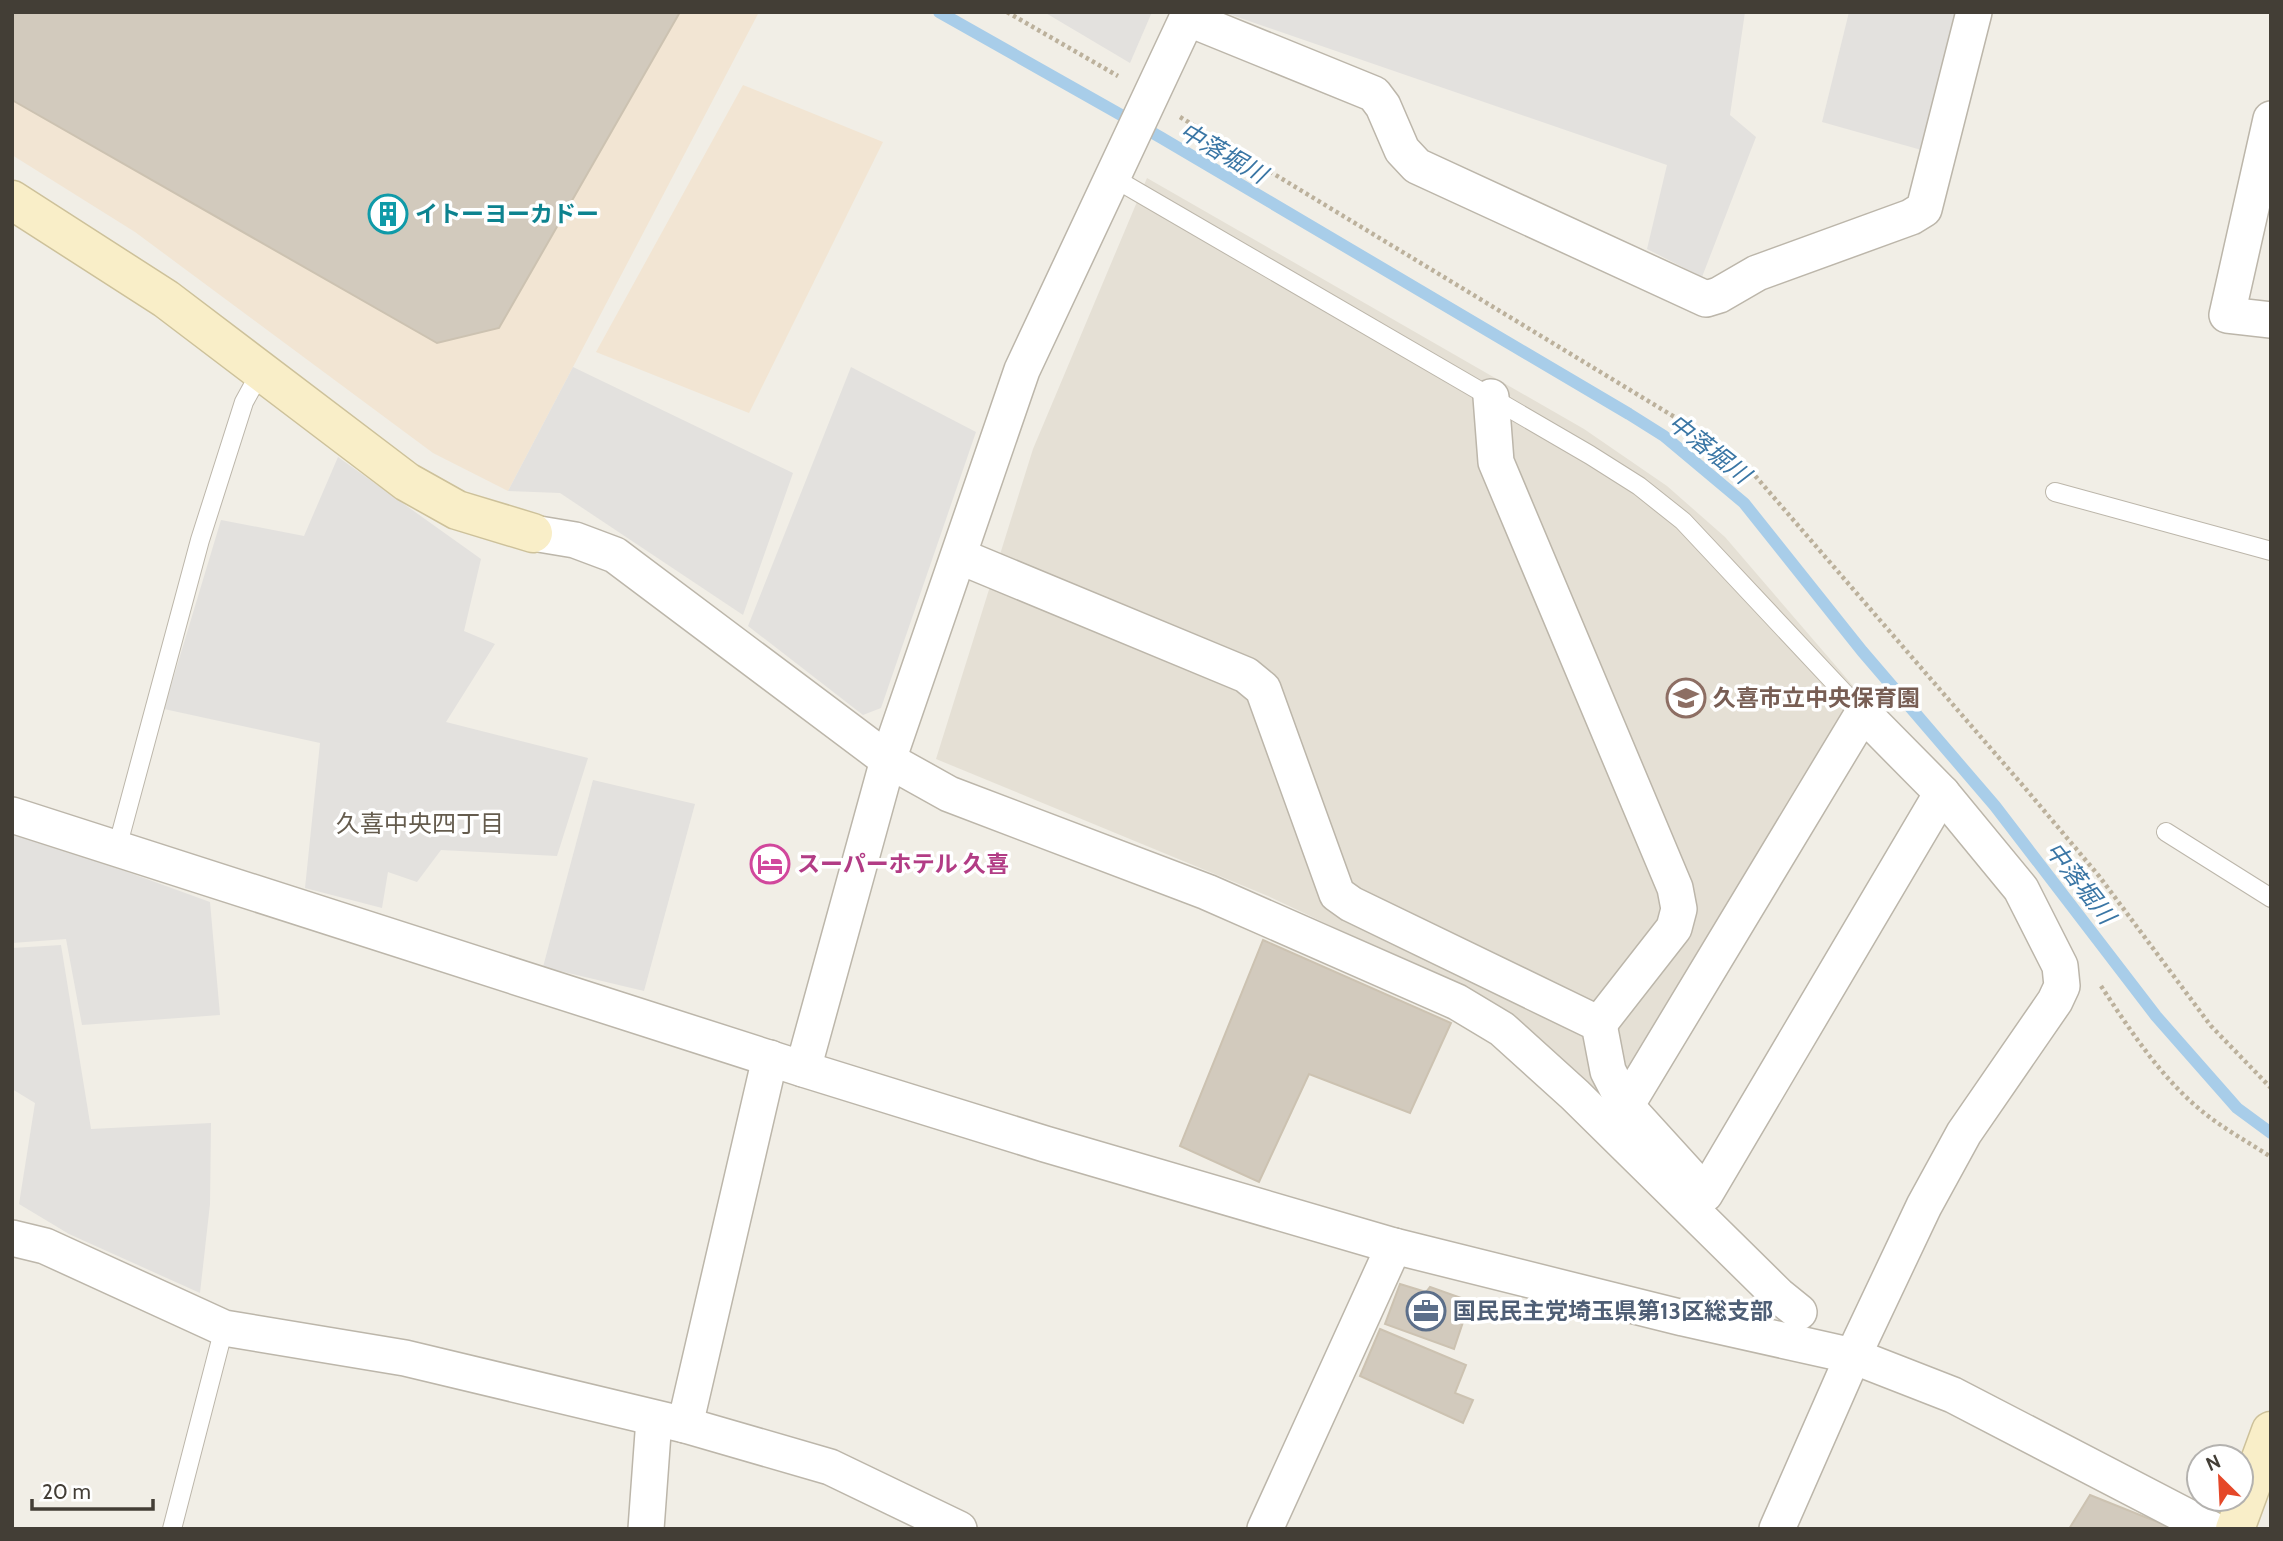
<svg xmlns="http://www.w3.org/2000/svg" width="2283" height="1541" font-family="Cabin,'Noto Sans JP',sans-serif">
	<style>
		.residential { fill: #e5e0d5 }
		.commercial { fill: #f2e5d3 }
		.parking { fill: #e3e1de }
		.lines { fill: none; stroke-linecap: round; stroke-linejoin: round }
		.stream { stroke: #a8cde9; stroke-width: 12 }
		.building { fill: #d2cabd; stroke: #ccc2b1; stroke-width: 2 }
		.lane-casing { stroke: #bcb6aa; stroke-width: 20 }
		.street-casing { stroke: #bcb6aa; stroke-width: 38 }
		.secondary-casing { stroke: #cdc19a; stroke-width: 41 }
		.path { stroke: #bcb19c; stroke-width: 4.5; stroke-dasharray: 3.5 3.5; stroke-linecap: butt }
		.lane { stroke: #fff; stroke-width: 18 }
		.street { stroke: #fff; stroke-width: 35 }
		.secondary { stroke: #f9eec8; stroke-width: 38 }
		.labels { text-anchor: middle; stroke-width: 7; stroke-linejoin: round; paint-order: stroke }
		.culture-label { font-size: 23px; font-weight: bold; fill: #0d838f; stroke: #fff; text-anchor: start }
		.education-label { font-size: 23px; font-weight: bold; fill: #785e54; stroke: #fff; text-anchor: start }
		.hotel-label { font-size: 23px; font-weight: bold; fill: #b23c85; stroke: #fff; text-anchor: start }
		.service-label { font-size: 23px; font-weight: bold; fill: #4e5e75; stroke: #fff; text-anchor: start }
		.water-label { font-size: 24px; font-style: italic; fill: #3a76a5; stroke: #fff }
		.neighbourhood-label { font-size: 24px; fill: #655c4e; stroke: #fff }
	</style>
	<rect width="100%" height="100%" fill="#f1eee6"/>
	<path class="residential" d="M1147 178 1584 429 1667 486 1725 537 1860 694 1605 1114 1498 1005 1268 896 936 759 1033 449Z"/>
	<g class="commercial">
		<path d="M12 12H759L508 491 433 453 135 232 12 155Z"/>
		<path d="M743 85 883 142 749 413 596 352Z"/>
	</g>
	<g class="parking">
		<path d="M1044 12H1152L1130 63Z"/>
		<path d="M1223 12H1745L1730 115 1756 137 1702 277 1647 249 1667 165Z"/>
		<path d="M1849 12H1958L1925 151 1822 122Z"/>
		<path d="M573 367 793 473 743 615 560 493 508 491Z"/>
		<path d="M851 367 976 432 881 708 863 715 748 626Z"/>
		<path d="M338 457 481 559 464 631 495 644 446 722 588 758 557 856 441 850 417 882 388 872 382 908 305 888 320 743 164 709 221 520 304 536Z"/>
		<path d="M593 780 695 804 644 991 543 967Z"/>
		<path d="M12 830 210 902 220 1015 82 1025 66 939 12 943Z"/>
		<path d="M61 945 91 1129 211 1123 210 1204 200 1293 69 1234 19 1204 35 1103 12 1089V948Z"/>
	</g>
	<g class="lines">
		<path class="stream" d="M939 12 1160 137 1629 414 1664 436 1744 503 1862 651 1995 806 2156 1016 2237 1108 2271 1133"/>
	</g>
	<g class="building">
		<path d="M12 12H680L499 328 437 343 12 100Z"/>
		<path d="M1263 940 1451 1023 1410 1113 1309 1074 1259 1182 1180 1146Z"/>
		<path d="M1400 1284 1426 1292 1430 1287 1470 1301 1454 1349 1385 1324Z"/>
		<path d="M1380 1329 1466 1365 1455 1393 1473 1400 1463 1423 1360 1376Z"/>
		<path d="M2090 1495 2175 1529H2069Z"/>
	</g>
	<g class="lines">
		<defs>
			<g id="lane">
				<path d="M1112 177 1590 455 1639 486 1683 521 1863 713"/>
				<path d="M2055 492 2271 551"/>
				<path d="M2166 832 2271 898"/>
				<path d="M117 848 200 540 244 402 261 371"/>
				<path d="M172 1529 224 1328"/>
			</g>
			<g id="street">
				<path d="M1187 18 1374 94 1383 106 1402 150 1417 166 1706 299 1719 295 1757 273 1911 217 1924 209 1974 12"/>
				<path d="M2271 119 2227 315 2271 320"/>
				<path d="M1491 397 1496 462 1675 888 1679 909 1674 928 1599 1024"/>
				<path d="M533 533 575 540 615 555 888 760 949 794 1207 892 1457 1002 1502 1029 1575 1095 1778 1295 1799 1312"/>
				<path d="M959 556 1246 675 1263 689 1337 894 1351 904 1599 1024 1608 1071 1626 1106 1697 1184"/>
				<path d="M12 815 803 1069 1045 1144 1394 1246 1683 1318 1853 1356 1953 1395 2211 1529"/>
				<path d="M803 1069 888 760 1022 370 1190 12"/>
				<path d="M1626 1106 1863 713 1942 793 2021 889 2060 966 2062 986 2055 1001 1964 1133 1924 1206 1853 1356 1777 1529"/>
				<path d="M1705 1194 1942 793"/>
				<path d="M12 1238 45 1246 224 1328 405 1358 685 1425 830 1467 959 1529"/>
				<path d="M685 1425 770 1058"/>
				<path d="M646 1529 654 1419"/>
				<path d="M1265 1529 1394 1246"/>
			</g>
			<g id="secondary">
				<path d="M12 200 166 299 407 482 457 510 533 533"/>
				<path d="M2235 1529 2271 1431"/>
			</g>
		</defs>
		<use href="#lane" class="lane-casing"/>
		<use href="#street" class="street-casing"/>
		<use href="#secondary" class="secondary-casing"/>
		<g class="path">
			<path d="M1007 12 1118 76"/>
			<path d="M1180 117 1729 450 1751 471 2025 788 2099 876 2211 1026 2271 1088"/>
			<path d="M2101 986C2130 1030 2161 1078 2203 1112 2224 1129 2248 1142 2271 1157"/>
		</g>
		<use href="#lane" class="lane"/>
		<use href="#street" class="street"/>
		<use href="#secondary" class="secondary"/>
	</g>
	<defs>
		<symbol id="building-ring" viewBox="-11 -11 22 22"><circle r="9.5" fill="#fff" stroke="#0f9aa8" stroke-width="1.5"/><path d="M-4-6H4V6H1V3H-1V6H-4ZM-2.5-4.3h1.7v1.8h-1.7ZM.8-4.3h1.7v1.8H.8ZM-2.5-1h1.7V.8h-1.7ZM.8-1h1.7V.8H.8Z" fill="#0f9aa8"/></symbol>
		<symbol id="school-ring" viewBox="-11 -11 22 22"><circle r="9.5" fill="#fff" stroke="#8d6e63" stroke-width="1.5"/><path d="M0-5L7-2L0 1L-7-2ZM-4 1L0 2.5L4 1V4Q0 6-4 4Z" fill="#8d6e63"/></symbol>
		<symbol id="hotel-ring" viewBox="-11 -11 22 22"><circle r="9.5" fill="#fff" stroke="#d1479c" stroke-width="1.5"/><path d="M-6-4.5h1.5V1H6V5H4.5V3h-9V5H-6ZM-4 0a1.8 1.8 0 1 1 3.6 0ZM.5 0V-2.5h3Q6-2.5 6 0Z" fill="#d1479c"/></symbol>
		<symbol id="office-ring" viewBox="-11 -11 22 22"><circle r="9.5" fill="#fff" stroke="#5c6f8a" stroke-width="1.5"/><path d="M-6-3h4V-5.5h4V-3h4V5H-6ZM-1-4.5V-3h2v-1.5ZM-6 0V1H6V0Z" fill="#5c6f8a"/></symbol>
	</defs>
	<g fill-rule="evenodd">
		<use href="#building-ring" x="366" y="192" width="44" height="44"/>
		<use href="#school-ring" x="1664" y="676" width="44" height="44"/>
		<use href="#hotel-ring" x="748" y="842" width="44" height="44"/>
		<use href="#office-ring" x="1404" y="1289" width="44" height="44"/>
	</g>
	<g class="labels">
		<g class="culture-label">
			<text x="415" y="222">イトーヨーカドー</text>
		</g>
		<g class="education-label">
			<text x="1713" y="706">久喜市立中央保育園</text>
		</g>
		<g class="hotel-label">
			<text x="797" y="872">スーパーホテル 久喜</text>
		</g>
		<g class="service-label">
			<text x="1453" y="1319">国民民主党埼玉県第13区総支部</text>
		</g>
		<g class="water-label">
			<text transform="translate(1223 153) rotate(30)" y="8">中落堀川</text>
			<text transform="translate(1709 449) rotate(38)" y="8">中落堀川</text>
			<text transform="translate(2080 883) rotate(52)" y="8">中落堀川</text>
		</g>
		<g class="neighbourhood-label">
			<text x="420" y="832">久喜中央四丁目</text>
		</g>
	</g>
	<rect width="2283" height="1541" fill="none" stroke="#433e36" stroke-width="28"/>
	<g transform="translate(2220 1478) rotate(336)"><circle r="33" fill="#ffffff" stroke="#b4b2af" stroke-width="2"/>
	<path d="M0-5L12 26L0 18L-12 26Z" fill="#e54829"/>
	<text y="-10" font-size="19" font-weight="bold" text-anchor="middle" fill="#433e36">N</text>
	</g>
	<path d="M32 1499v10h121v-10" fill="none" stroke="#433e36" stroke-width="3.5"/>
	<text x="42" y="1499" font-size="21" fill="#433e36" stroke="#ffffff" stroke-width="5" paint-order="stroke">20 m</text>
</svg>
